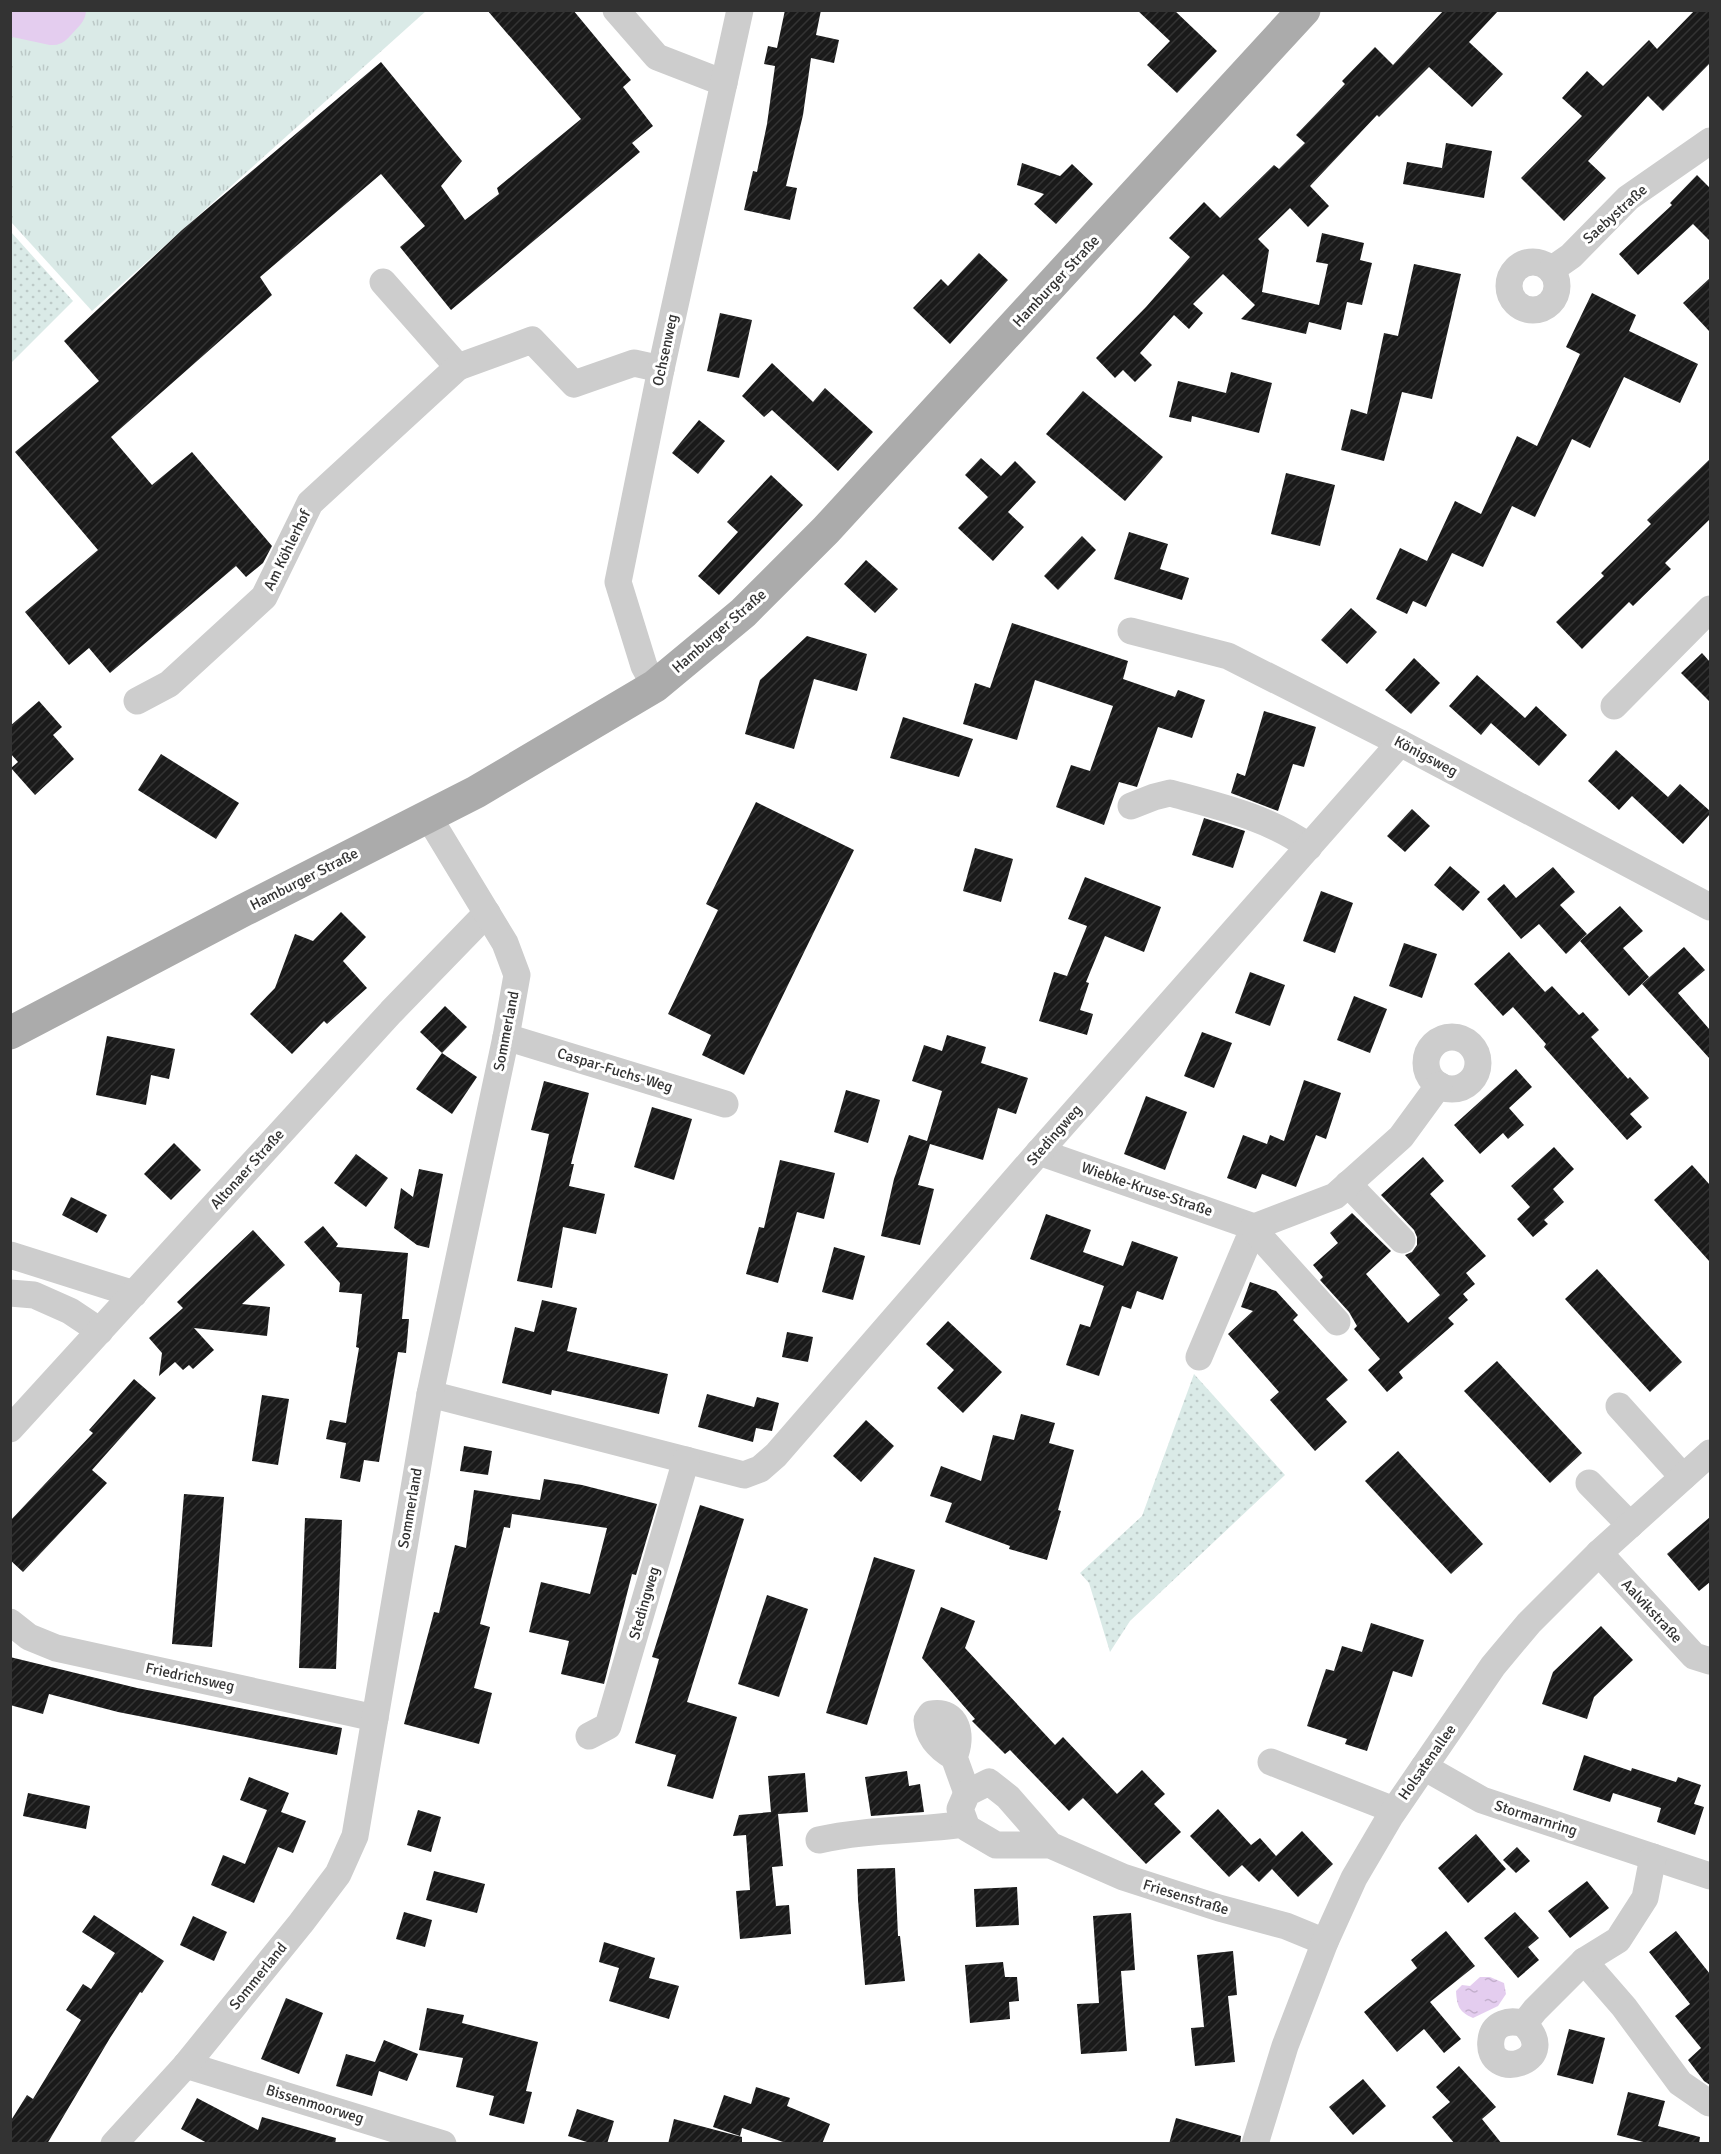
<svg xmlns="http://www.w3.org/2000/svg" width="1721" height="2154" font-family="Signika,sans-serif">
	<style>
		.grass { fill: url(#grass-tufts) }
		.park { fill: url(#park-dots) }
		.water { fill: url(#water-ripples) }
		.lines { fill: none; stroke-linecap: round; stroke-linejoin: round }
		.river { stroke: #e4cdef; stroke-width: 44 }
		.building { fill: url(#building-hatch) }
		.minor { stroke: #cdcdcd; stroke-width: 27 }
		.major { stroke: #ababab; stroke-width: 33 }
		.labels { text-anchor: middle; stroke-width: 6; stroke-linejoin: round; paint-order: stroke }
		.street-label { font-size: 15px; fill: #333; stroke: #fff }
	</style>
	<defs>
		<pattern id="grass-tufts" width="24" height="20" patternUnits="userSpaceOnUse" patternTransform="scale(1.5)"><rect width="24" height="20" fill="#daeae7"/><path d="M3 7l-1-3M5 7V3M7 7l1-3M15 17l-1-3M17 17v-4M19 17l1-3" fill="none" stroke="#bcc9c7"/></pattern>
		<pattern id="park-dots" width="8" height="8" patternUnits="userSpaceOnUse" patternTransform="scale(1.5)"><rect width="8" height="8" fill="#daeae7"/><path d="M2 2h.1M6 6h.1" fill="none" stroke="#bcc9c7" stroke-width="1.8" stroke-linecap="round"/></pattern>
		<pattern id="water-ripples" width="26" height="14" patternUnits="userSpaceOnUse" patternTransform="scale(1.5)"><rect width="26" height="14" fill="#e4cdef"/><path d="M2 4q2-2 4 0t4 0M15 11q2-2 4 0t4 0" fill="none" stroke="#c4b0cd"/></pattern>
		<pattern id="building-hatch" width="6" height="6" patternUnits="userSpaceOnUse" patternTransform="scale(1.5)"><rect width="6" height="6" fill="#1a1a1a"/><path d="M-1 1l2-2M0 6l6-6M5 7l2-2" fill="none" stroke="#333"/></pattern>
	</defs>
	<rect width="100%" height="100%" fill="#fff"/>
	<path class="grass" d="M11 10H426V11L92 311 11 222Z"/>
	<g class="park">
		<path d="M11 232 73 301 11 363H10Z"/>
		<path d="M1194 1374 1285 1475 1130 1621 1110 1652 1089 1583 1080 1573 1142 1516Z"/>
	</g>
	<path class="water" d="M1480 1977H1490L1504 1983 1506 1994 1498 2006 1473 2018C1459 2012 1457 2006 1456 1991L1462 1985 1470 1986Z"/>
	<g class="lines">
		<path class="river" d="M10 14 52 23 64 10"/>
	</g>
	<g class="building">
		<path d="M487 10H573L631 80 623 87 653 126 632 143 640 152 451 310 400 247 425 226 381 174 260 277 272 295 111 437 152 485 192 452 272 546 263 563 246 577 236 566 110 673 89 648 69 665 25 612 98 550 15 452 99 381 64 341 182 230 381 62 462 161 441 186 465 220 499 194 497 188 581 119Z"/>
		<path d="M785 10H821L816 35 839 40 834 63 811 58 803 115 786 186 797 188 790 220 744 210 753 171 757 172 767 124 775 66 764 64 768 46 777 48Z"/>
		<path d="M1137 10H1174L1217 51 1177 93 1147 65 1170 41Z"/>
		<path d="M1444 10H1499L1469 42 1503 74 1472 107 1429 67 1379 117 1377 115 1310 186 1329 206 1308 227 1290 208 1258 239 1269 250 1262 292 1319 305 1328 264 1316 262 1322 233 1364 243 1360 260 1372 263 1362 305 1347 302 1341 330 1309 322 1306 334 1241 319 1255 305 1223 274 1193 304 1203 313 1189 329 1174 315 1140 353 1152 365 1135 382 1123 370 1115 378 1096 358 1146 307 1190 257 1169 238 1204 202 1220 218 1274 165 1279 169 1305 143 1296 135 1345 84 1342 81 1375 47 1393 65Z"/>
		<path d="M1695 10H1710V63L1663 111 1648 96 1588 161 1606 178 1564 221 1521 178 1582 116 1562 98 1587 71 1603 86 1649 40 1657 49Z"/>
		<path d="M1446 143 1492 151 1484 198 1403 184 1407 162 1442 168Z"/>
		<path d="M1022 163 1060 176 1072 164 1093 184 1056 224 1034 204 1044 194 1017 185Z"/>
		<path d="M1697 175 1710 188V241L1693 224 1638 275 1619 254 1672 205 1670 203Z"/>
		<path d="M979 253 1008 280 950 344 913 308 941 279 948 286Z"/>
		<path d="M1414 264 1461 274 1432 399 1402 392 1384 461 1341 450 1351 409 1367 414 1384 333 1398 336Z"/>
		<path d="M1710 278V332L1683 303Z"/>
		<path d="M1592 293 1636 315 1629 331 1698 364 1680 403 1624 377 1590 448 1572 439 1535 517 1512 506 1483 567 1452 553 1426 607 1413 601 1407 614 1376 599 1400 548 1427 561 1455 501 1481 514 1517 436 1537 446 1580 354 1566 347Z"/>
		<path d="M720 313 752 320 739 378 707 371Z"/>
		<path d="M772 363 813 402 825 388 873 432 838 471 772 410 764 417 742 396Z"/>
		<path d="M1231 372 1272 383 1259 433 1192 416 1191 422 1169 417 1178 381 1226 393Z"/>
		<path d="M1083 391 1163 457 1125 501 1046 434Z"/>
		<path d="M699 420 725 441 698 474 672 453Z"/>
		<path d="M981 458 1001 476 1015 461 1036 482 1008 512 1024 527 993 561 958 528 988 497 965 475Z"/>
		<path d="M1710 459V519L1665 563 1671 569 1633 606 1629 602 1582 649 1556 622 1604 576 1601 573 1651 524 1647 520Z"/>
		<path d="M1286 473 1335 485 1320 546 1271 534Z"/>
		<path d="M771 475 803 505 719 595 698 576 738 532 727 522Z"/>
		<path d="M1129 532 1168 544 1160 569 1189 578 1182 600 1114 579Z"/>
		<path d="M1082 536 1096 550 1058 590 1044 576Z"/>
		<path d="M866 560 898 589 875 613 844 584Z"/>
		<path d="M1351 608 1377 632 1347 664 1321 640Z"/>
		<path d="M1012 623 1128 661 1123 679 1175 697 1178 690 1205 700 1192 738 1158 727 1137 787 1119 782 1104 825 1056 807 1071 765 1090 771 1113 706 1035 680 1017 740 963 724 975 683 990 688Z"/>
		<path d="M807 636 867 654 857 691 814 679 794 749 745 734 760 680Z"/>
		<path d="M1702 653 1710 662V702L1681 673Z"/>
		<path d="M1414 658 1440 683 1411 714 1385 690Z"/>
		<path d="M1477 675 1525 718 1536 706 1567 735 1539 766 1491 723 1481 735 1449 706Z"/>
		<path d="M39 701 62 727 53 735 74 759 35 795 11 768 18 762 10 753V726Z"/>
		<path d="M1264 711 1316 727 1304 767 1293 764 1278 811 1231 793 1237 773 1245 776Z"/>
		<path d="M903 717 973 739 959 777 890 758Z"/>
		<path d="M1616 750 1668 797 1680 784 1710 811V814L1683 844 1632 796 1619 810 1588 781Z"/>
		<path d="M161 754 239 803 216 839 138 790Z"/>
		<path d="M756 802 854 850 744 1075 702 1055 711 1035 668 1014 718 910 706 904Z"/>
		<path d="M1412 809 1430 826 1405 852 1387 836Z"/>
		<path d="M1204 818 1245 831 1233 868 1192 855Z"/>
		<path d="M975 848 1013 859 1001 902 963 891Z"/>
		<path d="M1450 866 1480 892 1463 911 1434 885Z"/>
		<path d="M1553 867 1575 892 1560 905 1587 934 1566 954 1539 924 1521 939 1487 899 1504 884 1516 898Z"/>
		<path d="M1085 877 1161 907 1144 952 1105 936 1086 982 1089 983 1080 1010 1093 1014 1087 1035 1039 1021 1054 972 1067 976 1087 926 1068 919Z"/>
		<path d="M1321 891 1353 903 1335 953 1303 941Z"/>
		<path d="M1620 906 1643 931 1623 948 1649 977 1629 996 1580 941Z"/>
		<path d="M341 912 366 937 343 961 367 988 327 1024 324 1021 292 1054 250 1014 275 988 295 934 313 941Z"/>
		<path d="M1404 943 1437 954 1422 998 1389 986Z"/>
		<path d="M1684 947 1705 970 1678 993 1710 1030V1059L1642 984Z"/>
		<path d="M1509 952 1545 992 1552 986 1579 1015 1583 1012 1599 1030 1591 1037 1628 1079 1630 1077 1649 1098 1630 1114 1642 1127 1627 1140 1544 1047 1546 1044 1513 1007 1503 1016 1474 984Z"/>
		<path d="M1250 972 1285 985 1270 1026 1235 1013Z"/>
		<path d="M1354 996 1387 1009 1370 1053 1337 1040Z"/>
		<path d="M445 1006 467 1027 442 1053 420 1032Z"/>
		<path d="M1202 1032 1232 1043 1214 1088 1184 1076Z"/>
		<path d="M947 1035 986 1047 981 1063 1028 1078 1016 1114 998 1108 983 1160 930 1144 918 1185 934 1189 920 1245 881 1236 894 1179 909 1135 927 1141 942 1091 912 1081 924 1045 942 1051Z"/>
		<path d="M107 1036 175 1049 169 1079 151 1075 146 1105 96 1095Z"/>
		<path d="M442 1053 477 1077 452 1114 416 1089Z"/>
		<path d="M1516 1069 1532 1087 1509 1108 1524 1125 1508 1139 1503 1133 1480 1154 1454 1125Z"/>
		<path d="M1304 1080 1341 1093 1326 1139 1316 1135 1296 1187 1262 1174 1256 1189 1227 1178 1243 1135 1267 1144 1270 1135 1284 1141Z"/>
		<path d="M544 1081 589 1093 571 1164H574L569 1186 605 1194 596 1234 563 1227 552 1288 517 1281 549 1134 531 1130Z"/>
		<path d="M846 1090 880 1100 868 1143 834 1132Z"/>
		<path d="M1146 1096 1187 1112 1165 1170 1124 1154Z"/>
		<path d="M652 1107 692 1119 674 1180 634 1167Z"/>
		<path d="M174 1143 201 1170 171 1200 144 1174Z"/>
		<path d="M1554 1147 1574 1169 1553 1189 1564 1202 1544 1220 1548 1224 1533 1237 1517 1219 1530 1207 1511 1186Z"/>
		<path d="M356 1154 388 1178 366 1207 334 1183Z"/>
		<path d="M1423 1157 1444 1181 1430 1194 1486 1256 1466 1273 1475 1284 1463 1294 1468 1300 1448 1318 1454 1324 1399 1372 1403 1378 1387 1392 1368 1370 1380 1359 1354 1329 1357 1326 1349 1312 1320 1280 1323 1277 1313 1265 1338 1243 1330 1233 1352 1213 1391 1251 1366 1274 1408 1323 1440 1295 1405 1255 1412 1252 1417 1245V1237L1414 1230 1381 1195Z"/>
		<path d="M780 1160 835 1173 824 1219 797 1212 778 1283 746 1274 759 1227 764 1228Z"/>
		<path d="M1692 1165 1710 1185V1262L1654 1200Z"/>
		<path d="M419 1169 443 1174 429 1248 417 1245 394 1228 401 1188 413 1197Z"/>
		<path d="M71 1197 107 1215 97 1233 62 1215Z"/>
		<path d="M1046 1214 1091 1230 1083 1252 1123 1266 1132 1241 1178 1257 1163 1300 1137 1291 1131 1309 1122 1306 1099 1376 1066 1365 1080 1324 1090 1327 1104 1286 1030 1259Z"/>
		<path d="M323 1226 338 1244 336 1247 408 1253 402 1319H409L406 1353 398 1352 379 1462 364 1460 360 1482 340 1478 346 1443 326 1439 330 1420 346 1423 359 1348 356 1347 362 1294 339 1292 340 1283 304 1242Z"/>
		<path d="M253 1230 285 1265 242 1304 270 1307 267 1336 194 1328 214 1350 193 1369 189 1365 183 1370 175 1362 159 1376 162 1353 149 1338 183 1308 177 1302Z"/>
		<path d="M834 1247 865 1256 853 1300 822 1292Z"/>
		<path d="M1597 1269 1682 1362 1650 1392 1565 1299Z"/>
		<path d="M1250 1282 1276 1291 1298 1315 1293 1320 1348 1380 1326 1399 1347 1422 1315 1451 1270 1400 1279 1392 1228 1334 1253 1311 1241 1307Z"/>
		<path d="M542 1300 577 1308 567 1351 668 1374 659 1414 552 1390 551 1395 502 1383 515 1327 534 1332Z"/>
		<path d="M948 1321 1002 1372 963 1413 937 1388 954 1370 926 1344Z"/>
		<path d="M787 1332 813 1337 808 1362 782 1357Z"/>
		<path d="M1497 1361 1582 1453 1550 1483 1464 1391Z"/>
		<path d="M134 1379 156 1398 92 1470 107 1483 23 1572 10 1560V1521L93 1433 89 1430Z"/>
		<path d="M707 1394 754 1407 757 1397 779 1403 772 1431 756 1428 753 1442 698 1427Z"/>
		<path d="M262 1395 289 1399 278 1465 252 1461Z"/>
		<path d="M1021 1414 1055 1423 1049 1443 1074 1450 1058 1510 1061 1511 1047 1560 1009 1549 1010 1546 945 1522 952 1503 930 1496 941 1466 981 1481 993 1435 1014 1440Z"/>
		<path d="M866 1420 894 1446 861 1482 833 1456Z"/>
		<path d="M464 1446 492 1451 488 1475 460 1471Z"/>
		<path d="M1398 1451 1483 1544 1451 1574 1365 1481Z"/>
		<path d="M544 1479 582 1485 657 1504 636 1575 632 1574 604 1684 561 1674 569 1641 529 1632 541 1582 590 1594 607 1528 512 1514 510 1528 504 1527 480 1624 490 1627 474 1688 492 1693 479 1744 404 1724 434 1612 439 1613 455 1545 466 1548 474 1490 540 1500Z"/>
		<path d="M184 1494 224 1497 212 1647 172 1644Z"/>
		<path d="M700 1505 744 1519 687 1702 737 1717 713 1799 667 1786 676 1755 635 1743 659 1659 652 1657Z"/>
		<path d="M1710 1517V1582L1699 1591 1667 1554Z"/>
		<path d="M305 1518 342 1520 336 1669 299 1668Z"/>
		<path d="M874 1557 915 1570 867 1725 826 1713Z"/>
		<path d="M767 1595 808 1609 779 1697 738 1684Z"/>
		<path d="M941 1607 975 1621 965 1648 1055 1745 1063 1737 1117 1794 1142 1770 1165 1794 1154 1804 1181 1832 1146 1864 1083 1798 1069 1811 1010 1750 1005 1754 972 1721 975 1719 922 1658Z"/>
		<path d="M1371 1623 1424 1640 1412 1677 1393 1671 1367 1751 1345 1744 1347 1739 1307 1726 1326 1669 1334 1671 1342 1646 1362 1652Z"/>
		<path d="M1601 1626 1633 1660 1594 1697 1587 1719 1542 1704 1553 1672Z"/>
		<path d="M10 1657 137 1688 342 1728 337 1755 118 1712 49 1694 43 1714 10 1705Z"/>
		<path d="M1584 1755 1631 1771 1632 1768 1676 1782 1678 1777 1701 1785 1694 1804 1704 1807 1695 1835 1657 1822 1661 1808 1613 1793 1610 1802 1573 1790Z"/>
		<path d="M907 1771 909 1786 920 1784 924 1812 871 1816 865 1777Z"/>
		<path d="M805 1773 808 1812 778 1814 783 1866 772 1867 776 1906 789 1905 791 1934 740 1939 736 1891 750 1890 746 1835 733 1836 739 1815 771 1812 768 1776Z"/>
		<path d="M249 1777 289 1793 281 1812 306 1821 293 1853 278 1847 254 1903 211 1885 223 1855 245 1864 267 1810 240 1800Z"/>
		<path d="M28 1793 90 1806 86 1829 23 1816Z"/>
		<path d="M1218 1809 1251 1845 1260 1838 1276 1856 1302 1831 1333 1864 1298 1897 1272 1869 1259 1882 1242 1865 1229 1877 1190 1836Z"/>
		<path d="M418 1810 441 1817 431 1852 407 1845Z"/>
		<path d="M1476 1834 1506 1869 1468 1903 1438 1868Z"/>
		<path d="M1517 1847 1530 1861 1516 1873 1503 1860Z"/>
		<path d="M895 1868 898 1936H900L905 1981 865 1985 858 1900 857 1869Z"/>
		<path d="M434 1871 485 1884 477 1913 426 1900Z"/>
		<path d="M1587 1881 1609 1908 1570 1938 1548 1911Z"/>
		<path d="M1017 1887 1019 1925 976 1927 974 1889Z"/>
		<path d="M404 1912 432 1920 425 1947 396 1939Z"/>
		<path d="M1515 1912 1539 1938 1528 1947 1539 1960 1518 1978 1484 1938Z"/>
		<path d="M1131 1913 1135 1970 1121 1971 1127 2051 1081 2054 1077 2004 1099 2003 1093 1916Z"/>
		<path d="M94 1915 164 1961 142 1993 140 1992 110 2038 47 2144H10V2122L27 2095 33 2099 81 2020 66 2010 83 1984 91 1989 115 1953 82 1932Z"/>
		<path d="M193 1916 227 1932 214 1961 180 1945Z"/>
		<path d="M1446 1931 1475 1966 1430 2002 1461 2039 1444 2053 1424 2029 1397 2052 1364 2012 1417 1968 1411 1960Z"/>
		<path d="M1676 1931 1710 1974V2085L1704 2081 1688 2060 1701 2048 1675 2016 1690 2004 1649 1952Z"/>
		<path d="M604 1942 655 1958 649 1978 679 1986 669 2019 609 2001 619 1968 599 1962Z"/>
		<path d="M1233 1951 1237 1995 1228 1996 1235 2062 1195 2066 1191 2028 1204 2027 1197 1955Z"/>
		<path d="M1003 1962 1005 1977H1017L1019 2001 1009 2002 1010 2019 970 2023 965 1965Z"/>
		<path d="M286 1998 323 2013 299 2074 261 2059Z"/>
		<path d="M427 2008 464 2015 462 2023 538 2042 526 2091 532 2092 524 2124 489 2115 494 2096 456 2087 463 2058 419 2050Z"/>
		<path d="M1569 2029 1605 2038 1593 2084 1557 2075Z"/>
		<path d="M384 2040 418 2054 407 2081 379 2071 372 2096 336 2086 346 2054 375 2062Z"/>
		<path d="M1459 2066 1496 2107 1482 2119 1502 2144H1455L1432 2117 1450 2102 1436 2087Z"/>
		<path d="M1363 2079 1386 2106 1353 2135 1329 2107Z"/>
		<path d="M756 2087 790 2098 787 2106 830 2124 822 2144H789L742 2128 740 2136 713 2127 724 2095 751 2104Z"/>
		<path d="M1628 2092 1665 2101 1658 2126 1700 2137 1699 2144H1651L1617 2135Z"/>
		<path d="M197 2098 258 2130 262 2117 336 2138 335 2144H209L181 2129Z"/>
		<path d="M577 2109 614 2121 607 2144H593L568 2136Z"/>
		<path d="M1176 2118 1241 2136 1240 2144H1169Z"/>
		<path d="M674 2119 742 2137V2144H668Z"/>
	</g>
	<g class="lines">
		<g class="minor">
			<path d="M616 10 657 57 724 83"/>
			<circle cx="1533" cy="286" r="24"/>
			<path d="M1551 270 1571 256 1628 198 1710 141"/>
			<path d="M383 282 458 367 532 340 574 384 634 363 661 369"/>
			<path d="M1131 631 1228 656 1400 743 1710 907"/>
			<path d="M655 686 644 666 618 582 661 369 740 10"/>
			<path d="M137 701 169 684 264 597 310 503 458 367"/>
			<path d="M1614 706 1710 609"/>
			<path d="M1131 806 1154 797 1170 793C1218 806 1268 817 1309 847"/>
			<circle cx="1452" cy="1063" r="26"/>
			<path d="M506 1037 725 1104"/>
			<path d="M1039 1152 1254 1227 1199 1357"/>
			<path d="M1348 1184 1402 1240"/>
			<path d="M10 1255 134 1294"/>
			<path d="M10 1293 34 1295 70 1311 100 1331"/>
			<path d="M1337 1322 1263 1240 1254 1227 1335 1196 1401 1137 1439 1085"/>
			<path d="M430 1394 744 1475 760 1469 776 1455 1039 1152 1400 743"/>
			<path d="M1619 1406 1683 1477"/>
			<path d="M10 1429 391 1012 487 913"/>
			<path d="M1589 1483 1630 1525"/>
			<path d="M1599 1553 1694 1656 1710 1661"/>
			<path d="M10 1622 29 1637 56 1648 375 1718"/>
			<path d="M589 1736 608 1726 686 1460"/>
			<path d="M954 1757C940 1749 928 1737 927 1720L931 1714C958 1709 963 1737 954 1757L967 1793"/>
			<path d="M1271 1762 1394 1810"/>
			<path d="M1424 1767 1482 1800 1710 1876"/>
			<path d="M819 1840C867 1829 917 1831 965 1824"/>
			<path d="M1050 1845H996L967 1828 960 1809 967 1793 989 1782 1008 1797 1050 1845 1123 1877 1219 1908 1286 1926 1325 1942"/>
			<path d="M1584 1961 1624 2007 1680 2083 1709 2103"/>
			<path d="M1524 2024C1563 2063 1485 2083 1491 2040 1493 2023 1510 2019 1524 2024L1535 2010 1584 1961 1618 1940 1645 1898 1653 1857"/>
			<path d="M186 2065 443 2144"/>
			<path d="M114 2144 186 2065 301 1923 338 1874 355 1836 430 1394 506 1037 517 975 505 943 428 816"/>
			<path d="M1255 2144 1285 2046 1325 1942 1354 1878 1391 1815 1493 1666 1529 1623 1599 1553 1710 1453"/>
		</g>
		<path class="major" d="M10 1033 244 910 476 792 655 686 743 613 826 530 1304 10"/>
	</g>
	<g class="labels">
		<g class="street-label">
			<text transform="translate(1615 214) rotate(-42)" y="5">Saebystraße</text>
			<text transform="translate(1056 281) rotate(-47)" y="5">Hamburger Straße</text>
			<text transform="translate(665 350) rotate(-78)" y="5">Ochsenweg</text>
			<text transform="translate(287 550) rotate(-64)" y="5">Am Köhlerhof</text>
			<text transform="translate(719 631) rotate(-41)" y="5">Hamburger Straße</text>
			<text transform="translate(1426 756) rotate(28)" y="5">Königsweg</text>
			<text transform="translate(304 879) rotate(-27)" y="5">Hamburger Straße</text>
			<text transform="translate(506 1031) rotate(-79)" y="5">Sommerland</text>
			<text transform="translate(615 1070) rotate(17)" y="5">Caspar-Fuchs-Weg</text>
			<text transform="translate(1054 1135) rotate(-49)" y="5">Stedingweg</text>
			<text transform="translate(247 1169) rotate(-48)" y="5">Altonaer Straße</text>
			<text transform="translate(1147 1189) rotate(19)" y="5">Wiebke-Kruse-Straße</text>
			<text transform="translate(410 1508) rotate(-80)" y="5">Sommerland</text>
			<text transform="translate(644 1603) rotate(-74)" y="5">Stedingweg</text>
			<text transform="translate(1652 1611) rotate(47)" y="5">Aalvikstraße</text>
			<text transform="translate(190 1677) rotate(12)" y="5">Friedrichsweg</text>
			<text transform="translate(1427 1762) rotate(-55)" y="5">Holsatenallee</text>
			<text transform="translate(1536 1818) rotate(18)" y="5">Stormarnring</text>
			<text transform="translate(1186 1897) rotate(17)" y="5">Friesenstraße</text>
			<text transform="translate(258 1976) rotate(-51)" y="5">Sommerland</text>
			<text transform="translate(315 2104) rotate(17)" y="5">Bissenmoorweg</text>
		</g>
	</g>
	<rect width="1721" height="2154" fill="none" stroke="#333333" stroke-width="24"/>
</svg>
